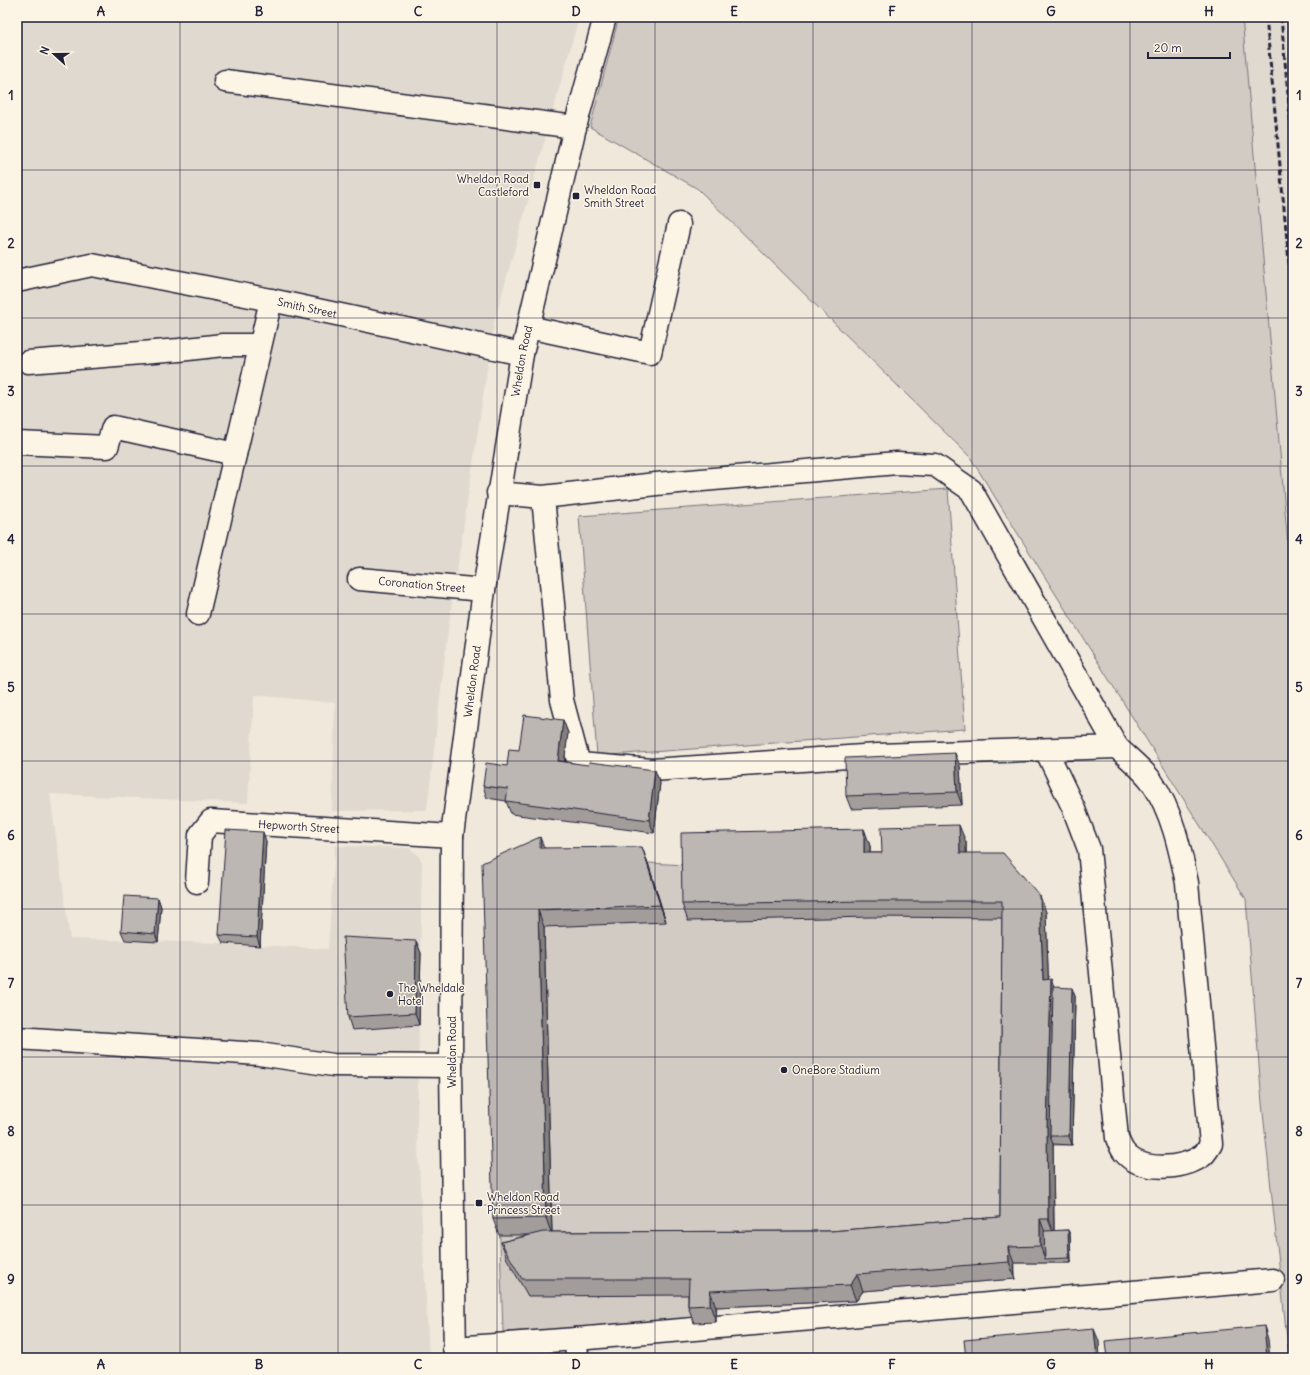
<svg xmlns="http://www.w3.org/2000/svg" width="1310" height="1375" font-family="Delius,sans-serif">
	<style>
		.built { fill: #e0d9cf }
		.green { fill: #d1cbc3; stroke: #7a767f }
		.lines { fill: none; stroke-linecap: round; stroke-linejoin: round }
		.minor-casing { stroke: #22223b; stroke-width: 25 }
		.minor { stroke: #fcf5e5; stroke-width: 22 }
		.rail { stroke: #22223b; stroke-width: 3; stroke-dasharray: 6 3; stroke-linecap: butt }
		.wall { fill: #a29d9a; stroke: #22223b }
		.shaded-wall { fill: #84807d; stroke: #22223b }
		.building { fill: #bcb7b3; stroke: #22223b }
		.grid { fill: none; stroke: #22223b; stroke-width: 1; stroke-opacity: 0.55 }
		.poi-dot { fill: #22223b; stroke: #fcf5e5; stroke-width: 1.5 }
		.labels { text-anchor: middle; stroke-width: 3; stroke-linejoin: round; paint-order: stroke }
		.poi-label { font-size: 11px; fill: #22223b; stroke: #fcf5e5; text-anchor: start }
		.street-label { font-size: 11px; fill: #22223b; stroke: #fcf5e5 }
		.neatline { fill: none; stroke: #22223b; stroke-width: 1.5 }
		.grid-label { font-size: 13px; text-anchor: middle; font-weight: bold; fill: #22223b }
	</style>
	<rect width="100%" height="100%" fill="#efe8db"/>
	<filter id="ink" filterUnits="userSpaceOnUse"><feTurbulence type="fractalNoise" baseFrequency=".025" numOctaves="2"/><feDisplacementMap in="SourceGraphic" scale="8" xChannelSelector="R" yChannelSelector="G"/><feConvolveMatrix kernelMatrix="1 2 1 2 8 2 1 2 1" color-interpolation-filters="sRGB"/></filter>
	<g filter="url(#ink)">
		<g class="built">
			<path d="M17 17H579L494 323 448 630 427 810 332 811 335 703 254 695 248 803 50 794 70 939 223 943 328 949 335 846 409 848 417 854 422 862 417 1127 429 1358H17Z"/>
			<path d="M1181 17H1293V606Z"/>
		</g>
		<g class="green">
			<path d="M619 17H1242L1293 603V1358H1289L1262 1103 1246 899 970 457 698 189 590 127Z"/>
			<path d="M948 489 965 729 597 756 579 516Z"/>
			<path d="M966 842V870L1046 912 1049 996H1075L1072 1145H1053L1054 1235H1070L1071 1263H1015V1279L863 1291 856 1301 717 1307 716 1322 503 1332 488 880 648 863 687 865V850L870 846V869L888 870 887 843Z"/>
		</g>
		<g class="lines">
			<defs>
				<g id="minor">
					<path d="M225 81 575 127"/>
					<path id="s1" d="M17 281 92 265 271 300 522 354"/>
					<path d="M528 327 650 353 679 224"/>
					<path d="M28 362 179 350 223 345H260"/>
					<path d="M17 443 107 447 113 427 235 454"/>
					<path d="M498 493 543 497 656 484 897 463 935 465 971 490 1117 747 878 755 652 770 579 764 562 700 543 497"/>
					<path id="s2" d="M359 579 484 590"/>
					<path d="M198 614 271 300"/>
					<path d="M1046 750 1073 807 1089 849 1117 1138C1119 1143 1121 1148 1124 1152 1141 1173 1182 1169 1202 1156 1206 1153 1209 1147 1211 1144L1187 883C1180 849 1172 811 1152 782 1143 769 1128 758 1117 747"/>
					<path id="s3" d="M197 882 200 835 211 821 452 836"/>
					<path d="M17 1038 259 1054 333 1065 451 1066"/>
					<path d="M454 1348 576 1339"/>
					<path id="s4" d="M455 1358 451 1066 452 836 484 590 522 354 575 127 605 17"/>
					<path d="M577 1358 576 1339 1273 1280"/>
				</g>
			</defs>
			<use href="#minor" class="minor-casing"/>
			<use href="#minor" class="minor"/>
			<g class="rail">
				<path d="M1266 17 1293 304"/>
				<path d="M1281 17 1293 149"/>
			</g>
		</g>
		<g class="wall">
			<path d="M563 720 568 733 564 761 660 783 654 833 511 814 506 801 487 798 483 786 507 766 519 750Z"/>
			<path d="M960 766 962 805 851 809 846 796Z"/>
			<path d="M864 829 870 846V853H882L966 842V853L1046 912 1048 979 1053 987 1075 996 1072 1145 1053 1144 1054 1231 1068 1230 1070 1235 1071 1263H1014L1015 1279 863 1291 856 1301 716 1307V1322L694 1323 688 1306V1295L528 1296 507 1259 501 1242 529 1235H499L493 1219 544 848 648 863 666 922 544 927 552 1232 831 1231 1000 1217 1002 918 871 917 688 921 682 904Z"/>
			<path d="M266 841 260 946 223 943 219 935Z"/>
			<path d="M158 898 161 907 158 942 125 940 121 931Z"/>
			<path d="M416 941 421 953 419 1025 352 1030 348 1017Z"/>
		</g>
		<g class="shaded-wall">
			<path d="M563 720 568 733 563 773 558 761Z"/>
			<path d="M955 753 960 766 962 805 957 792Z"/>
			<path d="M655 770 660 783 654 833 649 820Z"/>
			<path d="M959 825 966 842V870L960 853Z"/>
			<path d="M864 829 870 846V870L864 853Z"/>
			<path d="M263 832 266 841 260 946 257 937Z"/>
			<path d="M540 837 546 853 540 848Z"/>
			<path d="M642 847 648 863 666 922 660 905Z"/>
			<path d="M1040 896 1046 912 1049 996 1043 980Z"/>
			<path d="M158 898 161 907 158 942 155 934Z"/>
			<path d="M538 910 544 927 552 1235 546 1218Z"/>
			<path d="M416 941 421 953 419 1025 415 1013Z"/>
			<path d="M1051 979 1057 996 1050 1136 1053 1144 1054 1235 1048 1219 1047 1128Z"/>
			<path d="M1072 988 1075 996 1072 1145 1069 1136Z"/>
			<path d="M1040 1219 1046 1235 1045 1259 1040 1246Z"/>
			<path d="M1068 1230 1070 1235 1071 1263 1069 1258Z"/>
			<path d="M1008 1247 1014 1263 1015 1279 1009 1262Z"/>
			<path d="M857 1274 863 1291 856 1301 850 1285Z"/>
			<path d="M710 1291 716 1307V1322L710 1305Z"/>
			<path d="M1264 1326 1268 1339 1270 1358H1267Z"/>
			<path d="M1094 1329 1099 1341 1100 1358H1097Z"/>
		</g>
		<g class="building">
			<path d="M524 715 563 720 558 761 588 765 589 762 655 770 649 820 506 801 508 789 483 786 486 763 507 766 509 749 519 750Z"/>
			<path d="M955 753 957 792 846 796 845 758Z"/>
			<path d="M959 825 960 853H1003L1040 896 1043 980 1051 979 1047 1128 1048 1219H1040V1246L1008 1247 1009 1262 857 1274 850 1285 710 1291V1305L688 1306 689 1279H522L501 1242 543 1232 831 1231 1000 1217 1002 901H865L682 904 681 833 864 829V853H882L881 827Z"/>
			<path d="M226 830 263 832 257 937 219 935Z"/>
			<path d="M540 837V848L642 847 660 905 538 910 546 1218 493 1219 482 863Z"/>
			<path d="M124 896 158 898 155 934 121 931Z"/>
			<path d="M343 937 416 941 415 1013 348 1017Z"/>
			<path d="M1053 987 1072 988 1069 1136H1050Z"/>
			<path d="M1068 1230 1069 1258 1045 1259 1044 1231Z"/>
			<path d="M1264 1326 1267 1358H1107L1105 1341Z"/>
			<path d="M1094 1329 1097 1358H966L964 1340Z"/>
		</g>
	</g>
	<path class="grid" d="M180 17V1358M338 17V1358M497 17V1358M655 17V1358M813 17V1358M972 17V1358M1130 17V1358M17 170H1293M17 318H1293M17 466H1293M17 614H1293M17 761H1293M17 909H1293M17 1057H1293M17 1205H1293"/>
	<g class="poi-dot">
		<rect x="533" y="181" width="8" height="8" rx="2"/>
		<rect x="572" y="192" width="8" height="8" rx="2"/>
		<circle cx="390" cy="994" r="4"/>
		<circle cx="784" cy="1070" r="4"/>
		<rect x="475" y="1199" width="8" height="8" rx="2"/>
	</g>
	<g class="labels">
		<g class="poi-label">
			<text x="529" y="183" text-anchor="end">Wheldon Road<tspan x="529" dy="13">Castleford</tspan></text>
			<text x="584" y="194">Wheldon Road<tspan x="584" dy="13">Smith Street</tspan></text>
			<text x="398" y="992">The Wheldale<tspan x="398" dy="13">Hotel</tspan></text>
			<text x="792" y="1074">OneBore Stadium</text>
			<text x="487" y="1201">Wheldon Road<tspan x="487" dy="13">Princess Street</tspan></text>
		</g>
		<g class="street-label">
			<text dy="4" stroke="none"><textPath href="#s1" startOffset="296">Smith Street</textPath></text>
			<text dy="4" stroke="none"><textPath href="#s4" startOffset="1002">Wheldon Road</textPath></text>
			<text dy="4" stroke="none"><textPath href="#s2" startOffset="63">Coronation Street</textPath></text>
			<text dy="4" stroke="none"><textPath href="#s4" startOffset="678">Wheldon Road</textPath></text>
			<text dy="4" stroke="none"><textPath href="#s3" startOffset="153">Hepworth Street</textPath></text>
			<text transform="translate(452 1052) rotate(-90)" y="4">Wheldon Road</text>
		</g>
	</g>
	<rect width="1310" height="1375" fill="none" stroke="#fcf5e5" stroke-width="44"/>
	<g transform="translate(54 54) rotate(291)" stroke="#fcf5e5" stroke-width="3" paint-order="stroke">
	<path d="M0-3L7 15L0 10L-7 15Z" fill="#22223b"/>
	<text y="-6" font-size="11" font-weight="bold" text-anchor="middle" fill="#22223b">N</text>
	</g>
	<path d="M1148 52v6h82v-6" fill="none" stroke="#22223b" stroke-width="2"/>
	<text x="1154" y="52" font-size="12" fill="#22223b" stroke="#fcf5e5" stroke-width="3" paint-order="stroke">20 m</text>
	<rect x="22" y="22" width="1266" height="1331" class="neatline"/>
	<g class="grid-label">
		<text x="101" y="16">A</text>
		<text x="259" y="16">B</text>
		<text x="418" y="16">C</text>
		<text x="576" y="16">D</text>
		<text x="734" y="16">E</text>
		<text x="892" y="16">F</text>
		<text x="1051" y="16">G</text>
		<text x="1209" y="16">H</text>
		<text x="11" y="100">1</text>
		<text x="1299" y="100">1</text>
		<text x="11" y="248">2</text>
		<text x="1299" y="248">2</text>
		<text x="11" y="396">3</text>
		<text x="1299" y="396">3</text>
		<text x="11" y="544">4</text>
		<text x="1299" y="544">4</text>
		<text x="11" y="692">5</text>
		<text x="1299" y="692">5</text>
		<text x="11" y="840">6</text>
		<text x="1299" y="840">6</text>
		<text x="11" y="988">7</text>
		<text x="1299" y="988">7</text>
		<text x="11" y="1136">8</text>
		<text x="1299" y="1136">8</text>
		<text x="11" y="1284">9</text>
		<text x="1299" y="1284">9</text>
		<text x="101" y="1369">A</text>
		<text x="259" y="1369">B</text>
		<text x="418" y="1369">C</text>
		<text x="576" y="1369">D</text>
		<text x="734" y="1369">E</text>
		<text x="892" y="1369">F</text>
		<text x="1051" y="1369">G</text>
		<text x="1209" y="1369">H</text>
	</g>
</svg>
